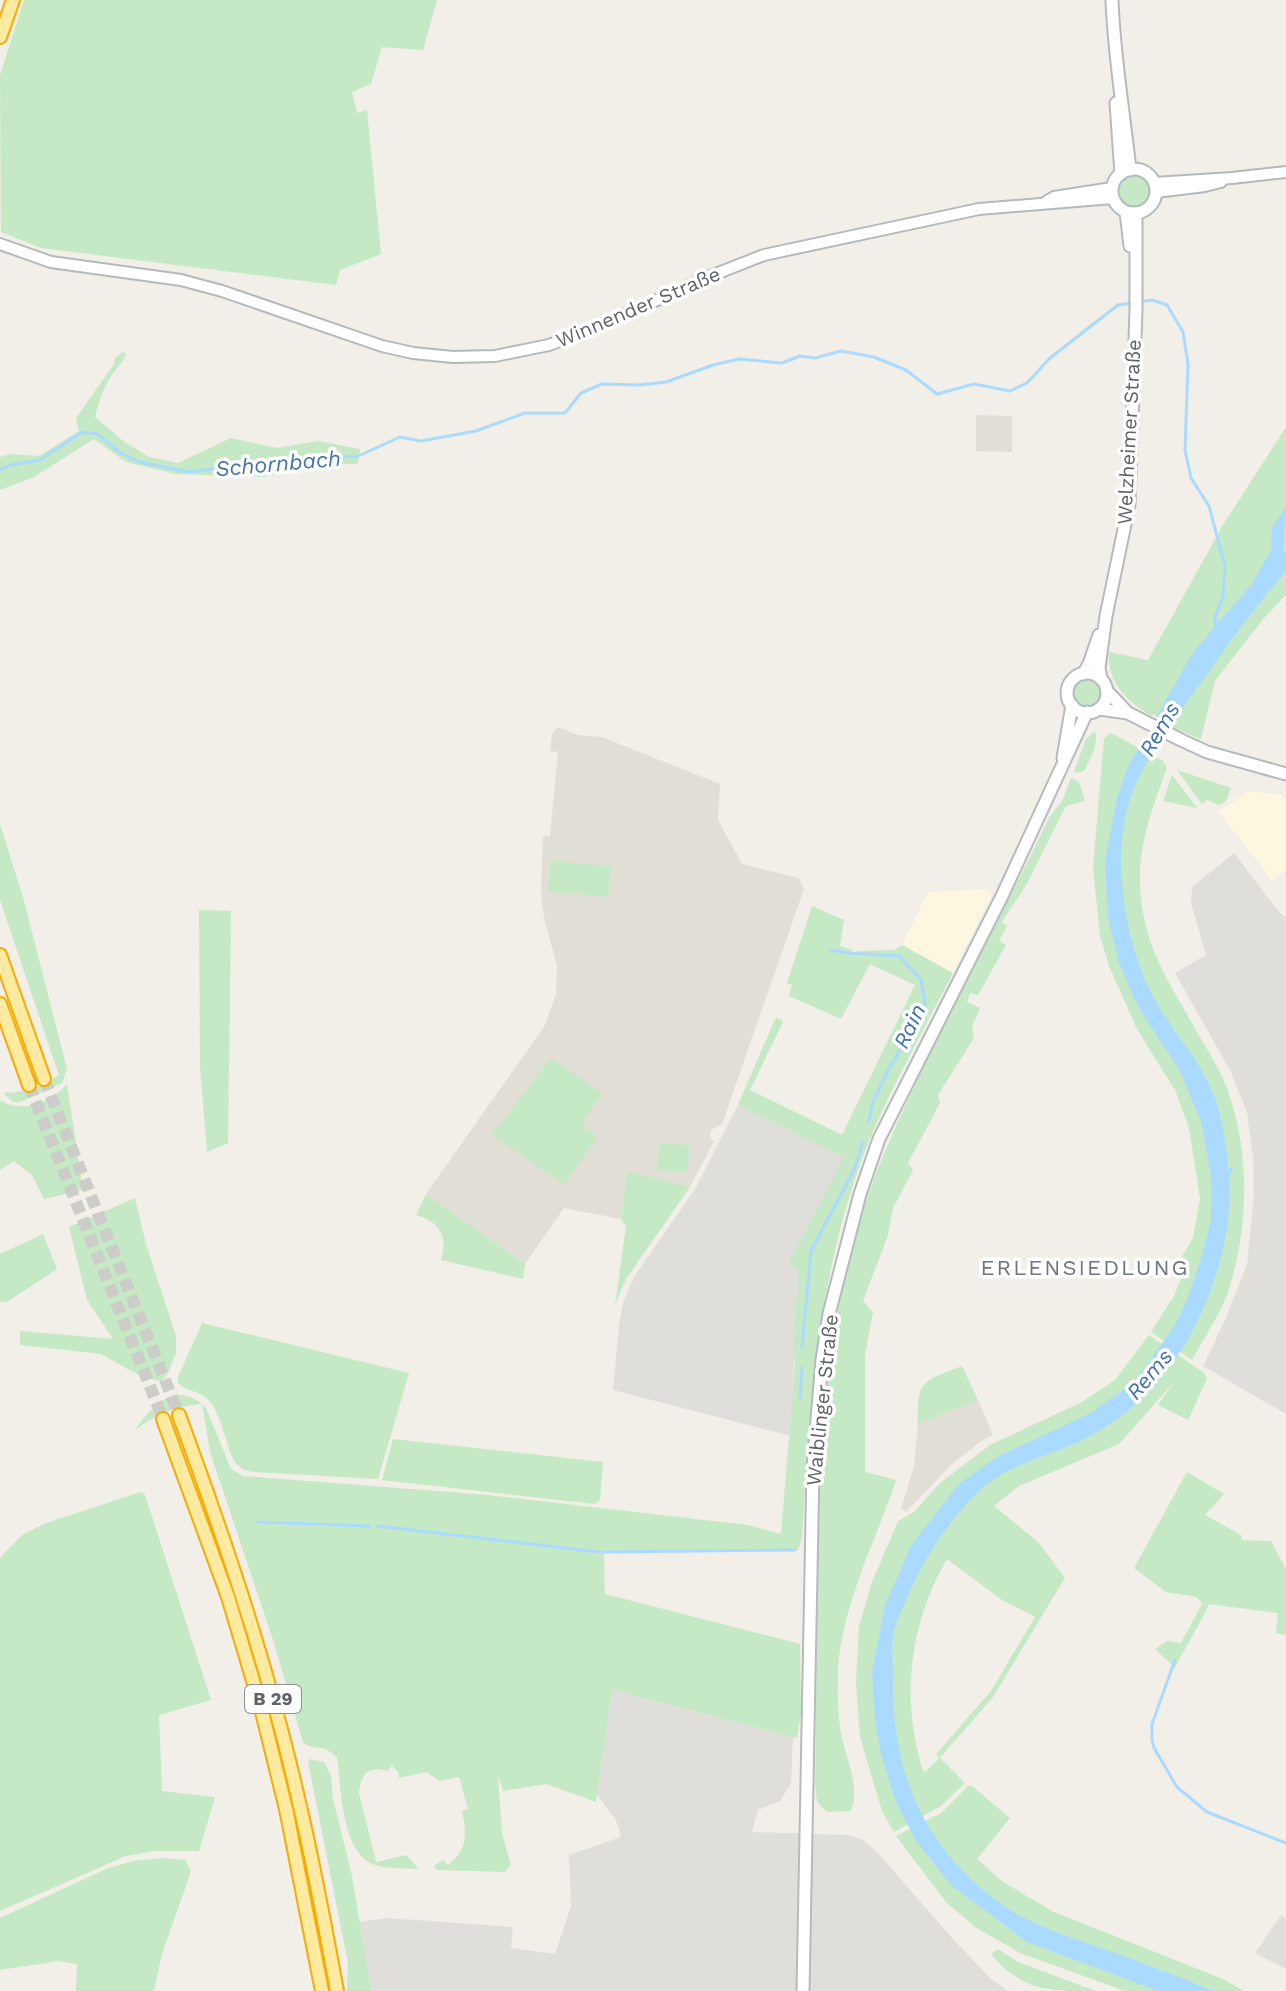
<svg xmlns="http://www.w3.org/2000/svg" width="1286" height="1991" font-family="'Work Sans',sans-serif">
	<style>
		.commercial { fill: #fef7e0 }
		.industrial { fill: #e0deda }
		.education { fill: #e1ded6 }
		.green { fill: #c5e8c5; fill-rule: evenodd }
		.water { fill: #aadaff }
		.pier { fill: #f1efe8 }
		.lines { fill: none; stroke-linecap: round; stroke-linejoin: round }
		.stream { stroke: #aadaff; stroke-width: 3 }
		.trunk-tunnel { stroke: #ccccc8; stroke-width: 12; stroke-dasharray: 12 6; stroke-linecap: butt }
		.tertiary-casing { stroke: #b5b8bc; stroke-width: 14 }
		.secondary-casing { stroke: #b6babf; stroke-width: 15 }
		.trunk-casing { stroke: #f9ab00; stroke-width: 16 }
		.tertiary { stroke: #fff; stroke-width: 10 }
		.secondary { stroke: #fff; stroke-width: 11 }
		.trunk { stroke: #feeaa1; stroke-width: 12 }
		.labels { text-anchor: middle; stroke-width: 7; stroke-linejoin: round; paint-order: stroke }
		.shield { fill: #fff; stroke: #8f9295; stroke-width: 2 }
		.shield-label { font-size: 18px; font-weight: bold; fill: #5f6368 }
		.street-label { font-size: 20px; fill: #5f6368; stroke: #fff }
		.water-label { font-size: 22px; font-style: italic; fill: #4174aa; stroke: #fff }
		.neighbourhood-label { font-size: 22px; letter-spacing: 2px; fill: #70757a; stroke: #fff }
	</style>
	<rect width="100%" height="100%" fill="#f1efe8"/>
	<g class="commercial">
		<path d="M1249 791 1282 795 1286 799V871L1272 880 1219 812Z"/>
		<path d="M987 889 992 894 953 973 902 945 928 892Z"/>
	</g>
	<g class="industrial">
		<path d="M1234 853 1279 912 1286 917V1414L1203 1366 1227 1316 1247 1264 1254 1195 1253 1157 1247 1113 1231 1072 1175 973 1206 955 1191 903 1192 887Z"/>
		<path d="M738 1105 845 1157 790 1263 796 1268 798 1277 791 1436 613 1390 619 1325 623 1303 634 1277 695 1189Z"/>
		<path d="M611 1690 793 1737 791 1783 780 1801 758 1810 752 1832 848 1835 863 1840 878 1853 951 1937 991 1979 1009 1991H371L359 1922 388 1918 513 1927 511 1948 555 1954 571 1906 569 1855 621 1837 616 1820 597 1795Z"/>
		<path d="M1281 1915 1286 1919V1969L1255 1953Z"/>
	</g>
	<g class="education">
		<path d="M976 415 1012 416V452L976 451Z"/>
		<path d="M558 727 578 735 602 737 720 784 718 820 742 864 799 878 804 889 722 1124 711 1130 710 1138 714 1141 690 1187 627 1171 621 1219 564 1208 525 1264 426 1194 544 1027 556 995 557 966 544 918 541 893 543 836H550L558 752 550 751 552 734Z"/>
		<path d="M978 1400 993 1435 980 1442 953 1463 906 1512 901 1509 914 1466 918 1424Z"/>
	</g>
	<g class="green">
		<path d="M24 0H437L423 50 382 47 371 84 352 92 357 113 367 110 381 254 340 270 336 285 41 248 1 232 0 75Z"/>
		<circle cx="1134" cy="191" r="16"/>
		<path d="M123 352 126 354C124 362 117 367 112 375 103 388 99 402 95 417L123 441 149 457 178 463 231 438 277 448 318 441 360 449 358 464H315L264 477 175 474 126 462 94 439 34 477 0 490V457L11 454 39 456 79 431 76 418 114 364 115 358Z"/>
		<path d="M1286 427V595L1264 618 1215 681 1201 739C1163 724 1105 701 1109 652L1148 660 1223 525Z"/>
		<circle cx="1088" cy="692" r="15"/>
		<path d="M1095 731C1099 746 1090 758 1084 771L1076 773 1074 771 1086 739Z"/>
		<path d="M1111 733 1163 761 1167 768C1153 805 1138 846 1140 886 1143 947 1169 982 1197 1032 1209 1053 1223 1074 1230 1097 1250 1158 1248 1228 1229 1289 1221 1314 1204 1337 1192 1360L1151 1332 1174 1296 1181 1278 1179 1262 1193 1238 1200 1199 1189 1128 1175 1090 1137 1029 1109 966 1100 936 1093 868 1104 738Z"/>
		<path d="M1177 770 1231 788 1226 801 1219 805 1207 800 1202 804Z"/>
		<path d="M1172 775 1197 808 1163 801Z"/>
		<path d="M1071 778 1079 782 1085 801 1066 806 1026 885 1002 922 1007 926 999 941 1006 945 978 995 970 993 967 1002 980 1008 972 1027 974 1038 938 1095 940 1103 908 1163 913 1170 893 1208 888 1235 863 1301 873 1312 865 1354V1472L896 1480C875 1543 844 1600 838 1667 837 1686 838 1709 840 1728 844 1756 861 1783 851 1811L827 1812 817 1802 815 1781C820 1597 805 1408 857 1229 873 1174 897 1123 921 1072 962 987 1008 904 1049 818L1063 799Z"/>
		<path d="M0 824 23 897 67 1069 62 1083 20 1102H13L3 1093C26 1092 40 1088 59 1075L0 900Z"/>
		<path d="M550 861 611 866 609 897 547 892Z"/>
		<path d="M812 906 844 920 840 946 852 950 854 957 857 951 894 950 902 945 953 973C928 1021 901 1070 878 1120 819 1251 810 1397 802 1538L798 1550 604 1553 605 1594 800 1644 801 1712 797 1738 612 1690 596 1802 546 1784 503 1791 498 1776 502 1834 511 1865 505 1872 437 1870 434 1866 443 1860 448 1865C468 1849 467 1834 462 1811L468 1809 459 1777 440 1781 426 1772 399 1778 398 1772 392 1766 387 1771C369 1765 360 1775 359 1793L376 1862 406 1855 419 1869C406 1868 388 1869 375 1865 341 1854 341 1786 337 1757L326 1749 308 1746 303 1742 273 1640 210 1452 202 1404C175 1406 157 1414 135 1430 153 1404 177 1379 206 1408L231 1469 243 1476 488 1495 748 1525 781 1534 795 1364 793 1348 798 1277 796 1268 789 1263 844 1157 738 1105 776 1017 783 1022 750 1090 842 1135 915 985 870 964 841 1019 789 996 792 985 787 983Z"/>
		<path d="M199 910 231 911 228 1143 207 1152 200 1066Z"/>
		<path d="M551 1058 602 1094 581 1124 598 1137 564 1185 492 1135Z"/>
		<path d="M67 1084 83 1190 44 1199 32 1175 14 1161 0 1170V1100C21 1114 52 1102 67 1084Z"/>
		<path d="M660 1143 690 1145 687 1172 657 1170Z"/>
		<path d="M627 1171 690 1187 626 1279 615 1305 626 1226 621 1219Z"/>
		<path d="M426 1194 525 1264 523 1279 441 1260C448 1236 440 1222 416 1215Z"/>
		<path d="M135 1198 146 1244 176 1336V1353L168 1373 161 1382 133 1372 101 1354 20 1345V1331L113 1339 87 1300 69 1227Z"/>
		<path d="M43 1234 57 1269 7 1302H0V1254Z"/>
		<path d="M202 1323 409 1373 378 1479 253 1472 244 1470 236 1464C224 1444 223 1413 206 1398 198 1390 189 1393 178 1383V1377Z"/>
		<path d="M1149 1335 1204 1373 1207 1379 1188 1420 1158 1405 1174 1382 1119 1444 1019 1486 994 1506 1038 1542 1065 1578 993 1697 940 1758 965 1783 941 1806 894 1832 882 1811 860 1737 856 1682 859 1626 872 1582 898 1521 914 1512 940 1483 990 1445 1082 1402 1115 1380ZM947 1559 1002 1600 1035 1617 991 1691 936 1754 939 1758 924 1773C900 1702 909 1624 947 1559Z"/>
		<path d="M962 1366 978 1400 918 1424C917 1379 922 1382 962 1366Z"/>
		<path d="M393 1439 603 1462 600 1500 594 1504 382 1480Z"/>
		<path d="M1187 1472 1224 1494 1205 1515 1241 1535 1242 1540 1271 1541 1286 1569V1635L1276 1633 1278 1613 1209 1604C1199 1627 1185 1646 1175 1668L1155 1649 1167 1641 1181 1643 1202 1604 1197 1597 1166 1592 1134 1568Z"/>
		<path d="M141 1492 145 1495 211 1700 159 1715 162 1791 215 1797 199 1851H154L126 1856 0 1911V1558L22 1535 46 1523Z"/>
		<path d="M310 1759 324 1762 331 1776 333 1799 352 1876 371 1991H347L348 1963 308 1762Z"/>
		<path d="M968 1786H972L1010 1818 977 1859 1003 1882 1054 1912 1223 1979 1244 1991H1125L1020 1953 975 1927 946 1902 896 1836 941 1813Z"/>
		<path d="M164 1858 185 1860 191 1871 161 1957 154 1991H76L77 1964 58 1961 0 1970V1918L106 1869 132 1861Z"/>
		<path d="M998 1949 1018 1962 1096 1991C1048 1991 1022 1991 991 1954Z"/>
	</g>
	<path class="water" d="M1286 507 1283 552 1286 551V571C1250 613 1219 657 1187 702 1167 732 1143 762 1131 796 1110 856 1125 946 1155 1000 1173 1032 1199 1059 1213 1093 1227 1127 1233 1192 1227 1228 1212 1318 1162 1404 1076 1443 1044 1457 1005 1466 979 1491 946 1523 921 1563 904 1605 901 1612 896 1622 894 1630 891 1644 893 1661 893 1676 891 1771 923 1847 1001 1904 1031 1925 1067 1936 1101 1948 1138 1961 1176 1975 1212 1991H1158L1027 1942 952 1886 916 1841 896 1802 881 1754 875 1720 872 1673 885 1605 912 1544 959 1484 997 1457 1091 1413 1135 1381 1174 1327 1186 1302 1201 1259 1211 1220V1174L1201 1122 1180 1071 1137 1005 1119 963 1108 917 1105 860 1117 798 1128 766 1194 651 1252 584 1271 550 1272 528Z"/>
	<path class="pier" d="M1153 714 1172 726 1155 756 1136 745Z"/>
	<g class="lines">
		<g class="stream">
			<path d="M1139 302 1152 300 1167 305 1183 332 1188 364 1185 450 1191 478 1209 506 1225 566 1223 597 1215 617 1216 630"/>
			<path d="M0 470 11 465 40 460 82 432 97 434 119 452 139 462 189 472 325 455 356 457 400 437 421 441 476 431 525 413H565L581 393 602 384 640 385 666 382 713 365 739 359 782 363 800 356 815 358 841 351 874 357 906 370 937 394 974 384 1010 391 1027 383 1050 358 1118 305 1132 303"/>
			<path d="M831 950 848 953 899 956 921 980 925 1004 916 1023 890 1067 873 1102 869 1121"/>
			<path d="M1226 1179 1232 1168"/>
			<path d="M802 1348 811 1251 855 1168 863 1141"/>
			<path d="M800 1398 802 1368"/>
			<path d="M258 1522 369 1526"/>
			<path d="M377 1526 599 1552"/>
			<path d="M603 1552 795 1550"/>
			<path d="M1175 1660 1152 1724V1740L1154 1748 1177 1787 1207 1812 1286 1843"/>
		</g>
		<g class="trunk-tunnel">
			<path d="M44 1079 179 1415"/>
			<path d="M29 1085 163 1419"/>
		</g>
		<defs>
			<g id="tertiary">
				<path d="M1154 183 1232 178 1286 172"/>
				<path d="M1156 192 1205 186 1221 182"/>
				<path d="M1047 201 1054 197 1112 188"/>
				<path d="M0 244 51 262 181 280 222 291 382 346 413 353 453 357 495 356 549 345 601 325 713 275 764 255 979 209 1113 198"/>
			</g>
			<g id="secondary">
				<path d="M1112 0C1114 57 1124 113 1130 170"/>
				<path d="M1116 103 1121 174"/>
				<circle cx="1134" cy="191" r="22"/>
				<path d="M1126 212 1130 246"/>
				<circle cx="1087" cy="693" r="20"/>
				<path d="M1083 674 1089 664 1099 635"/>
				<path d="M1101 679 1099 668 1106 616 1129 505 1136 310V213"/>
				<path d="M1107 691 1128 713 1181 740 1207 752 1286 774"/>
				<path d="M1099 709 1128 713"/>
				<path d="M1063 758 1072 705"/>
				<path d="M803 1991 813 1467 822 1360 829 1314 860 1194 879 1139 1002 896 1087 712"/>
			</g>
			<g id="trunk">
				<path d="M0 37 13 0"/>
				<path d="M0 955 44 1079"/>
				<path d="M0 1004 29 1085"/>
				<path d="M179 1415C227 1545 271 1676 301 1811 315 1871 326 1931 337 1991"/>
				<path d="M163 1419 228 1597 260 1704 286 1809 322 1991"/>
			</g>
		</defs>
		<use href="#tertiary" class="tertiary-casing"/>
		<use href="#secondary" class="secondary-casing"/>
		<use href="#trunk" class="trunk-casing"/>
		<use href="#tertiary" class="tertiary"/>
		<use href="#secondary" class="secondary"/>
		<use href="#trunk" class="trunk"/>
	</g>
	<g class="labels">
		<rect class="shield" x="245" y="1685" width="56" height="28" rx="6"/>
		<g class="shield-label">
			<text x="273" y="1705">B 29</text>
		</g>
		<g class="street-label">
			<text transform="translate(638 307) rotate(-23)" y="7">Winnender Straße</text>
			<text transform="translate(1129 432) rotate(-87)" y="7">Welzheimer Straße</text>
			<text transform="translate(822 1400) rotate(-84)" y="7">Waiblinger Straße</text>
		</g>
		<g class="water-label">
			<text transform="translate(278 463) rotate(-5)" y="8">Schornbach</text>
			<text transform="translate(1159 729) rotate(-60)" y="8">Rems</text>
			<text transform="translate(909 1026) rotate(-65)" y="8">Rain</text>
			<text transform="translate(1149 1374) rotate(-50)" y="8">Rems</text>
		</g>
		<g class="neighbourhood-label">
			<text x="1085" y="1275">ERLENSIEDLUNG</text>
		</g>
	</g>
</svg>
